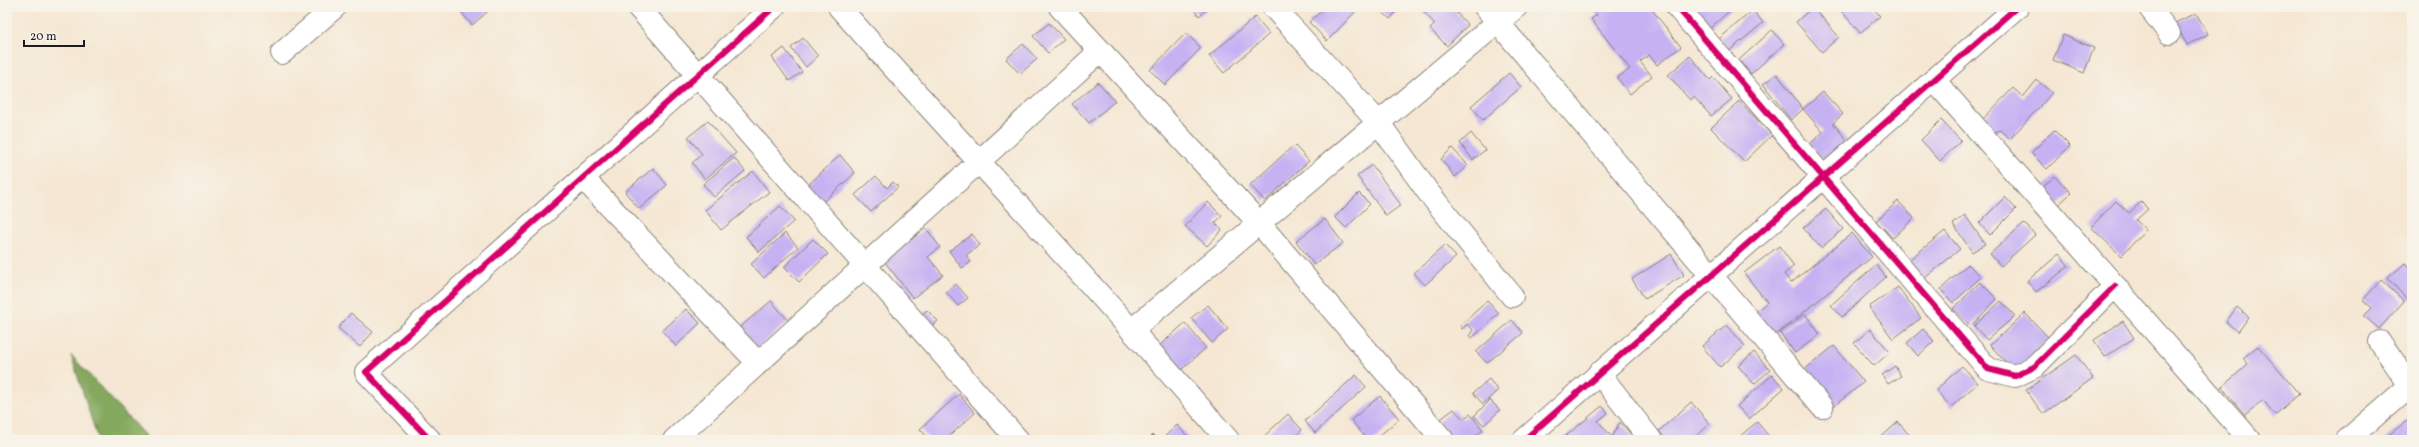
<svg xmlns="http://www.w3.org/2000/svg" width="2419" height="447" font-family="Vollkorn,serif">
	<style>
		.forest { fill: #84a85d; stroke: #50623c }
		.building { fill: #c6b2f3 }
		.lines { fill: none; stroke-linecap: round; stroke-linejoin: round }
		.minor-casing { stroke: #888278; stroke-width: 24 }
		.minor { stroke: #fff; stroke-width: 22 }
		.cycleway-casing { stroke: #f7f3e8; stroke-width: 8 }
		.cycleway { stroke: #d6006c; stroke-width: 6 }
	</style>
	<rect width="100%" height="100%" fill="#f7f3e8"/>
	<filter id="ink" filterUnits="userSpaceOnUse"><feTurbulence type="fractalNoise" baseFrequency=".025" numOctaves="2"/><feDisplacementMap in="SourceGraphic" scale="8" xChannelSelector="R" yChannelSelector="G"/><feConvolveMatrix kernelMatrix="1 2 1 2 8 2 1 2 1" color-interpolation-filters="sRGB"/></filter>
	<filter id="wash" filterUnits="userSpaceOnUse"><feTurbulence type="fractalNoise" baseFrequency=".012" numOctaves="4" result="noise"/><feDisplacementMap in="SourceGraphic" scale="16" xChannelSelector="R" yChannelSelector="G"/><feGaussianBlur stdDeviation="0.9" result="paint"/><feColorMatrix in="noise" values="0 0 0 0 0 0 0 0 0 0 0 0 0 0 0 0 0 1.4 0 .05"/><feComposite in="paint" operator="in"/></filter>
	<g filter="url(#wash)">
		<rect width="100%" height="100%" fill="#f5e7d3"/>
		<path class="forest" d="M71 355 149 440H98Z"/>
		<g id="blocks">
			<g class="building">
				<path d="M457 7H493L472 25Z"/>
				<path d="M1192 7H1210L1199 16Z"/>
				<path d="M1326 7H1360L1327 41 1309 22Z"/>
				<path d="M1383 7H1392L1397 11 1390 19 1380 10Z"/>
				<path d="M1419 7H1451L1468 25 1447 46 1430 29 1435 24Z"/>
				<path d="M1591 7H1650L1681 47 1657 65 1649 55 1640 62 1652 76 1630 94 1617 78 1630 69 1591 19 1597 15Z"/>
				<path d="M1689 7H1734L1709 29Z"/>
				<path d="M1813 7 1839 37 1822 52 1796 22Z"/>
				<path d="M1838 7H1872L1880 16 1860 33Z"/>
				<path d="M1753 10 1763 23 1729 51 1719 39Z"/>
				<path d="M2196 13 2208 34 2187 45 2175 23Z"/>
				<path d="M1255 17 1269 34 1224 73 1209 56Z"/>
				<path d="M1049 23 1064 39 1048 53 1033 36Z"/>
				<path d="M1772 30 1784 44 1751 74 1739 60Z"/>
				<path d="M1186 33 1201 48 1165 85 1150 70Z"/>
				<path d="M2063 35 2094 48 2084 73 2053 60Z"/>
				<path d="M803 38 818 56 806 67 791 48Z"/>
				<path d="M1023 44 1037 59 1020 74 1006 59Z"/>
				<path d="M784 48 802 72 789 81 772 57Z"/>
				<path d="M1690 56 1710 80 1713 77 1732 99 1711 116 1694 97 1690 100 1668 75Z"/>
				<path d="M1509 73 1521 87 1483 120 1471 106Z"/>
				<path d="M1777 74 1803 109 1791 120 1763 84Z"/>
				<path d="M2037 80 2052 93 2010 139 2000 130 1994 133 1982 120 2013 88 2023 97Z"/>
				<path d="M1098 82 1115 101 1089 123 1072 104Z"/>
				<path d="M1823 92 1843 114 1833 123 1852 146 1829 166 1810 144 1823 132 1803 109Z"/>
				<path d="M1739 101 1772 135 1744 162 1711 128Z"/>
				<path d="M1941 120 1961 141 1940 161 1921 140Z"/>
				<path d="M708 121 736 153 705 179 692 163 702 154 688 137Z"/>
				<path d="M2054 130 2070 146 2047 169 2031 153Z"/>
				<path d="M1471 133 1485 150 1473 160 1460 143Z"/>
				<path d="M1294 145 1309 161 1265 201 1250 185Z"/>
				<path d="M1452 148 1468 165 1455 177 1441 159Z"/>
				<path d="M840 155 855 173 822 203 807 186Z"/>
				<path d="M734 158 745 171 714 197 703 184Z"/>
				<path d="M1372 165 1401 205 1386 216 1357 176Z"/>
				<path d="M653 168 667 185 639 209 625 192Z"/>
				<path d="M753 171 769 192 721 230 705 210Z"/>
				<path d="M876 176 887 188 893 182 898 187 871 212 855 195Z"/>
				<path d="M2055 176 2071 193 2057 206 2041 189Z"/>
				<path d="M1359 193 1370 204 1346 228 1335 217Z"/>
				<path d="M2005 197 2016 209 1990 235 1979 223Z"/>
				<path d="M1898 201 1914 218 1893 238 1876 221Z"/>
				<path d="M2116 201 2129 213 2141 202 2148 209 2136 220 2146 230 2121 256 2091 227Z"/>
				<path d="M1208 202 1222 216 1215 223 1222 230 1207 246 1185 226Z"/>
				<path d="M780 206 794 221 759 252 746 237Z"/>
				<path d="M1826 209 1843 229 1821 248 1803 228Z"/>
				<path d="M1965 215 1985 244 1972 252 1953 224Z"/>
				<path d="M1325 219 1343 243 1314 265 1296 241Z"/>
				<path d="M2024 223 2035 235 2001 266 1990 254Z"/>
				<path d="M926 228 940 247 928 257 943 275 913 298 884 261Z"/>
				<path d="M1945 231 1960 249 1919 283 1904 264Z"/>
				<path d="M785 233 798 247 764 278 751 264Z"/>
				<path d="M1852 233 1872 257 1772 338 1753 314 1767 302 1744 273 1779 246 1794 266 1784 274 1791 283Z"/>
				<path d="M972 234 980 245 966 255 971 262 962 268 949 251Z"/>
				<path d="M813 239 828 254 799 282 784 267Z"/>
				<path d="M1445 245 1456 257 1425 285 1414 273Z"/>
				<path d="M1671 254 1684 275 1645 299 1632 279Z"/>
				<path d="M2059 254 2069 266 2036 292 2027 281Z"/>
				<path d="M2405 263 2412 271V298L2408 301 2388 278Z"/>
				<path d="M1968 264 1981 277 1953 303 1941 289Z"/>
				<path d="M1876 265 1886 277 1842 317 1831 305Z"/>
				<path d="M2381 280 2404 301 2379 329 2364 316 2372 308 2363 300Z"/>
				<path d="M1980 282 1997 299 1971 326 1953 309Z"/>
				<path d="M956 284 968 298 958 306 946 292Z"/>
				<path d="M1898 287 1921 318 1893 339 1869 307Z"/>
				<path d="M771 301 789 321 757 349 739 328Z"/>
				<path d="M1487 301 1499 313 1472 338 1469 336 1473 330 1467 324 1462 329 1460 326Z"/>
				<path d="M2001 301 2015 316 1987 340 1974 326Z"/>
				<path d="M1208 305 1228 329 1212 343 1191 318Z"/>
				<path d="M2237 307 2249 317 2238 332 2226 322Z"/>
				<path d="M686 309 700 323 676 346 662 331Z"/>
				<path d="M927 310 938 321 931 327 921 315Z"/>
				<path d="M351 313 373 332 360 347 338 328Z"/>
				<path d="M2025 313 2050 339 2015 372 1990 345Z"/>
				<path d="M1805 314 1820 334 1795 353 1780 333Z"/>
				<path d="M1512 320 1523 333 1487 363 1476 352Z"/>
				<path d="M2123 321 2134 338 2105 357 2094 340Z"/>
				<path d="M1185 323 1206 348 1181 370 1160 345Z"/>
				<path d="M1727 325 1745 346 1720 367 1702 346Z"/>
				<path d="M1870 329 1890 352 1874 366 1854 343Z"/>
				<path d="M1923 329 1934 341 1918 356 1907 343Z"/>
				<path d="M1834 346 1864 382 1834 406 1804 370Z"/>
				<path d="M2258 346 2299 394 2275 415 2263 400 2245 415 2222 387 2248 364 2243 358Z"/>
				<path d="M1754 352 1770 370 1754 384 1738 366Z"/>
				<path d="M2076 355 2093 378 2043 414 2026 390Z"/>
				<path d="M1895 366 1901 376 1888 384 1882 375Z"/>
				<path d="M1962 366 1978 383 1951 407 1936 390Z"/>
				<path d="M1356 375 1366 387 1315 433 1305 421Z"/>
				<path d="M1772 375 1784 388 1749 419 1737 406Z"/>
				<path d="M1489 379 1498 390 1483 404 1473 393Z"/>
				<path d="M959 394 975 413 945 440H930L920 429Z"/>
				<path d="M1380 396 1399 419 1374 440H1361L1365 437 1351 420Z"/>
				<path d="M1490 400 1500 410 1484 425 1474 416Z"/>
				<path d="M1691 402 1710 424 1692 440H1667L1659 431Z"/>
				<path d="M1602 406 1608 413 1598 421 1612 437 1620 422 1635 439 1561 440Z"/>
				<path d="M1454 409 1463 419 1470 414 1483 430 1470 440H1453L1438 421Z"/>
				<path d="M1288 414 1302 430 1295 436 1299 440H1260Z"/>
				<path d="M2412 417V440H2382Z"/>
				<path d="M1757 422 1772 440H1741L1739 437Z"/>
				<path d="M1898 422 1914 440H1878Z"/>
				<path d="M1177 425 1190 439 1161 440Z"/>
				<path d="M1153 435 1158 440H1148Z"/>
			</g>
		</g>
	</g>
	<g filter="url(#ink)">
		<use href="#blocks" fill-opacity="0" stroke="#888278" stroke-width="1"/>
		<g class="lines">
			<defs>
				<g id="minor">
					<path d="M638 7 1018 440"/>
					<path d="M839 7C968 152 1102 293 1228 440"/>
					<path d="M1060 7 1259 223 1443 440"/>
					<path d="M1273 7 1378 122 1428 192 1512 296"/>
					<path d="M1485 7 1822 407"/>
					<path d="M1677 7 1988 369 2015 376 2034 367 2115 286"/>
					<path d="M2149 7 2169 33"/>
					<path d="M282 53 335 7"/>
					<path d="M1934 80 2250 440"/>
					<path d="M583 178 758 363"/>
					<path d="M1133 329 1516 7"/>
					<path d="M2380 342 2412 388"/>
					<path d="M1599 373 1651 440"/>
					<path d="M430 440 366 372 774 7"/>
					<path d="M674 440 1100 51"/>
					<path d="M1524 440 2017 7"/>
					<path d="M2347 440 2412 384"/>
				</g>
			</defs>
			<use href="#minor" class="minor-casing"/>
			<use href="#minor" class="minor"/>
			<defs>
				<g id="cycleway">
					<path d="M1677 7 1988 369 2015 376 2034 367 2115 286"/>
					<path d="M430 440 366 372 774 7"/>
					<path d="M1524 440 2017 7"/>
				</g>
			</defs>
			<use href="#cycleway" class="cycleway-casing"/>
			<use href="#cycleway" class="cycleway"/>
		</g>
	</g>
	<rect width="2419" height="447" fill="none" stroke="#f7f3e8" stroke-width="24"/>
	<path d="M24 40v6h60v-6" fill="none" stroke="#1c1c1c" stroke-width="2"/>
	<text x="30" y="40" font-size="12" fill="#1c1c1c" stroke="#f7f3e8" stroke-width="3" paint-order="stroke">20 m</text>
</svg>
